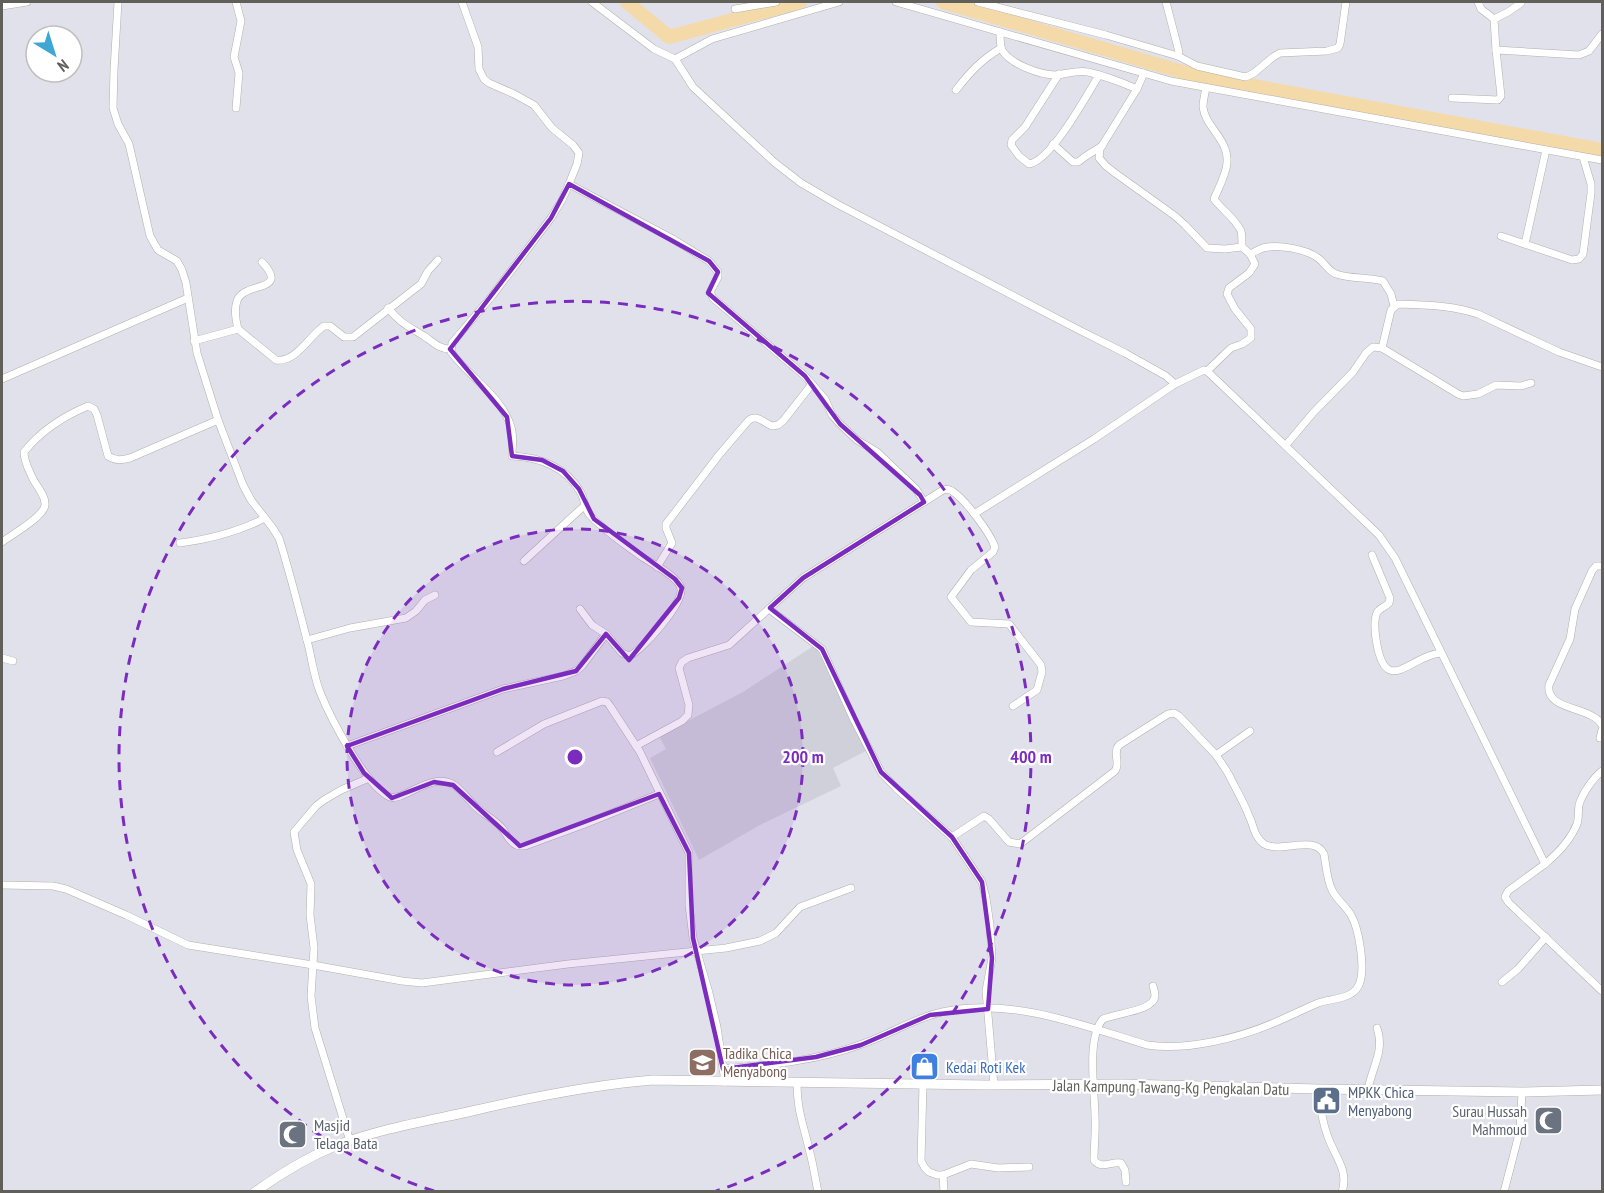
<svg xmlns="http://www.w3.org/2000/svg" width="1604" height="1193" font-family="'PT Sans Narrow',sans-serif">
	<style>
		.education { fill: #d0d0da }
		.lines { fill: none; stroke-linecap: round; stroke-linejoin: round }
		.river { stroke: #f4daa8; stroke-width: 14 }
		.street-casing { stroke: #b0b0ab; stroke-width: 8 }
		.secondary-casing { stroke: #b0b0aa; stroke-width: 10 }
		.street { stroke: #fff; stroke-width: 7 }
		.secondary { stroke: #fff; stroke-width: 9 }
		.marked { fill: none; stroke: #7b2cbf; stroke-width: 4.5; stroke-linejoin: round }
		.ring { fill: none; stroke: #7b2cbf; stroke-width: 3; stroke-dasharray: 10 8 }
		.labels { text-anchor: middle; stroke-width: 4.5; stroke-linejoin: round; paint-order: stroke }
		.education-label { font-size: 16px; fill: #785e54; stroke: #fff; text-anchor: start }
		.shop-label { font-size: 16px; fill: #366cbe; stroke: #fff; text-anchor: start }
		.street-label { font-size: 16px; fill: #605f5a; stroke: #fff }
		.service-label { font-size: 16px; fill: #4e5e75; stroke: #fff; text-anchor: start }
		.worship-label { font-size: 16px; fill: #5b616d; stroke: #fff; text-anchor: end }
		.centre { fill: #7b2cbf; stroke: #fff; stroke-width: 3 }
		.ring-label { font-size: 18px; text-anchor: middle; font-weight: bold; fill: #7b2cbf; stroke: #fff; stroke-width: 4.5; stroke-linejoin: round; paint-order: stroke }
	</style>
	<rect width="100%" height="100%" fill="#e1e1eb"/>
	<path class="education" d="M815 645 866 751 833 768 841 786 760 825 699 860 650 758 666 749 659 736 743 692Z"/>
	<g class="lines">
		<g class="river">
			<path d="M627 2 669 37 800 2"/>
			<path d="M943 2 1193 75 1602 150"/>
		</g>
		<defs>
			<g id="street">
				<path d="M118 2 114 70 113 108 118 124 129 144 150 236 158 250 177 261 182 270 186 283 197 353 218 420 243 485 251 500 272 527 279 538C290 573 299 609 308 644 312 660 314 677 320 692 330 717 366 787 390 797 403 802 431 771 454 785 463 791 469 801 477 808 485 815 495 820 502 828 506 833 509 842 516 845 518 846 522 846 525 846L585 824 659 794"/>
				<path d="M236 2 241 21 234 57 239 73 236 108"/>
				<path d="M462 2 478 47 479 69 484 79 489 83 514 94 534 105 552 128 573 145 579 153 577 164 569 184 562 200 551 218 492 296 452 343 451 352C469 377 502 396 511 427 514 436 512 446 512 456 539 457 567 467 581 493 585 500 584 507 589 514 602 529 623 543 639 555 649 562 680 577 681 589 683 604 642 651 629 656L622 653 606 634 592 625 580 609"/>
				<path d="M592 2 654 49 675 59 712 39 839 2"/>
				<path d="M896 2 1171 81 1602 160"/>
				<path d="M978 2 1106 35 1178 56 1197 66 1241 76 1246 77 1254 73 1273 57 1280 53 1327 51 1338 48 1340 44 1346 2"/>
				<path d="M1166 2 1179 52 1178 56"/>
				<path d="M2 6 27 2"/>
				<path d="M735 9 776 2"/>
				<path d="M1494 19 1508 12 1521 3"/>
				<path d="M1000 32C1000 38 1000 45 1002 50 1010 64 1040 75 1056 75 1067 74 1077 70 1088 72 1105 76 1121 82 1137 89"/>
				<path d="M1496 50 1579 55 1589 51 1602 34"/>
				<path d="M675 59 693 87 774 162 801 183 837 204 1079 330 1125 353 1166 376 1175 384"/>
				<path d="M1144 73 1137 89 1100 149 1099 158 1106 166 1115 173 1175 216 1185 225 1207 248 1225 249 1242 247 1250 254 1255 264 1249 273 1229 288 1227 294 1235 309 1251 329V338L1242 344 1231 348 1207 371"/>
				<path d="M1059 74 1025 127 1012 140 1011 145 1019 156 1029 164C1051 161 1087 95 1099 75"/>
				<path d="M1206 88C1205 93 1203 101 1203 107 1205 127 1229 139 1227 163 1226 175 1219 187 1214 199 1222 210 1235 218 1241 231 1242 235 1242 242 1242 247"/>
				<path d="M956 90C970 72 981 60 1001 48"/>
				<path d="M1452 98 1498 100 1501 96 1496 50 1494 19 1481 9 1478 2"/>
				<path d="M1053 144 1073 162H1078L1086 156 1102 146"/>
				<path d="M569 184 671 238 709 261 718 272V277L710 292 713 298 805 376 825 399 832 415 840 424 857 440 877 452 916 489 924 502"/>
				<path d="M1501 236 1572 260 1579 259 1583 254 1591 193V184L1583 157"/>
				<path d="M1525 244 1546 150"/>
				<path d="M1250 254C1255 252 1259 249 1263 248 1278 244 1306 249 1318 258 1325 263 1328 271 1336 274 1351 279 1367 277 1383 281L1391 294 1394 306"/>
				<path d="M388 308C401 324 408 326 424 336 433 342 439 349 450 349"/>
				<path d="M238 329C236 321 234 309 237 301 243 281 291 293 262 262"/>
				<path d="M194 341 238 329 276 360C296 363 309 336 324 326H330L344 337H353L421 284 428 271 438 260"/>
				<path d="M1382 348 1458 394 1463 396 1478 394 1496 385 1521 386 1531 383"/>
				<path d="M2 379 188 298"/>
				<path d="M1286 445 1313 413 1353 372 1366 353 1373 347 1382 348 1391 310 1398 304C1425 305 1452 305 1478 314L1559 352 1602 367"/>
				<path d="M974 514 1094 439 1175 384 1204 370 1207 371 1379 535 1395 558 1545 864 1508 891 1505 897 1509 903 1602 991"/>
				<path d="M2 542C11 535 44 517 45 505 46 496 37 487 33 479 29 470 24 462 24 452 40 432 64 416 88 406L94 409 97 415 108 456C116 461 122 460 130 458L218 420"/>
				<path d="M180 543C210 539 238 532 265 518"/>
				<path d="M1372 555 1390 598 1389 603C1386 606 1381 608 1378 611 1373 618 1375 632 1376 639 1385 700 1410 655 1441 653"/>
				<path d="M524 561 584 506"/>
				<path d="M1602 566H1596L1592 571 1575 609 1570 639 1549 685C1545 711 1592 706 1602 725"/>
				<path d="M657 567 672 543 666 528V524L719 455 748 421C756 413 764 423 772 426L778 425 783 421 812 384"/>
				<path d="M769 609 822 649 854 720 881 772 897 789 952 837 982 882 986 898 990 925 992 958 986 991 994 1085"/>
				<path d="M307 640 350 628 406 618 416 611 425 600 435 595"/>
				<path d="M2 658 13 661"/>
				<path d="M1600 738 1602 730"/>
				<path d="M347 746 503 689 563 676 576 671 582 666 606 634"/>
				<path d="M636 746 682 721 688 715 689 705 679 668 682 662 688 658 729 645 803 578 943 490C948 489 948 489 952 491 965 499 990 533 995 547L993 552 971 570 951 597 971 622 1009 624 1041 665 1042 672 1037 690 1013 706"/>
				<path d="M497 752 544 724 602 701 607 702 610 706 640 752 689 853V905L693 938 709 993 717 1027 725 1082"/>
				<path d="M952 837 984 816 989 819 1009 842 1020 844 1115 771C1121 763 1112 753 1119 745L1168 714 1174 713 1179 716 1216 755 1250 731"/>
				<path d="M1545 864C1557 854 1571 839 1577 824 1579 818 1578 811 1579 805 1582 794 1593 778 1602 771"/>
				<path d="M2 885 53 886 66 889 126 915 188 945 313 965 402 981 422 983 568 964 726 948 760 941 776 933 800 907 851 888"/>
				<path d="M1502 982 1518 969 1546 937"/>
				<path d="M723 1069C770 1065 817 1061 862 1044 889 1035 914 1018 942 1012 1011 997 1082 1025 1147 1045 1187 1051 1239 1038 1276 1022 1290 1016 1304 1009 1318 1003 1332 998 1355 1000 1360 982 1365 966 1359 929 1351 915 1346 906 1336 899 1332 890 1327 880 1326 865 1324 854 1314 834 1282 854 1264 844 1254 837 1254 826 1249 816 1244 803 1237 791 1231 779 1227 770 1221 763 1216 755"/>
				<path d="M797 1083C797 1110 803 1123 809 1149 813 1163 815 1177 818 1192"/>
				<path d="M923 1084 921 1161 925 1168 929 1172 937 1175H943L971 1164 998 1168 1029 1167"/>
				<path d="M1319 1089C1320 1106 1322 1122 1328 1137 1335 1157 1349 1170 1342 1192"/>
				<path d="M1368 1090C1372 1066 1385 1052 1377 1028"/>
				<path d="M350 1141 315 1028 311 996 314 948 310 915 311 884 297 850 294 832 316 806 324 800 341 790 369 778"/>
				<path d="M943 1175 944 1192"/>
				<path d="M1126 1182 1125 1170 1121 1163C1111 1161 1101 1170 1094 1160 1094 1145 1096 1131 1095 1117 1095 1092 1086 1038 1103 1019 1116 1013 1154 1011 1155 996 1155 992 1154 989 1153 986"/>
				<path d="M1504 1192 1520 1130 1522 1092"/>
			</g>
			<path id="secondary" d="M255 1192C280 1174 306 1158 335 1146 378 1129 427 1121 472 1111 532 1097 592 1085 653 1080L986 1085 1123 1084 1319 1089 1522 1092 1602 1090"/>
		</defs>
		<use href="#street" class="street-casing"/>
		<use href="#secondary" class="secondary-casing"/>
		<use href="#street" class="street"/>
		<use href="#secondary" class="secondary"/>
	</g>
	<path class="marked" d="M569 184 709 261 718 272 708 293 805 376 840 424 920 495 924 502 803 578 770 608 822 649 881 772 952 837 982 882 992 958 988 1009 930 1015 861 1045 816 1057 723 1069 693 938 689 853 659 794 520 846 453 785 434 782 392 798 364 773 347 746 503 689 576 671 606 634 629 660 679 598 682 588 675 579 594 519 579 489 563 471 542 460 512 456 507 417 450 349 551 218Z"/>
	<circle cx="575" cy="757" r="228" fill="#7b2cbf" fill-opacity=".12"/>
	<g class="ring">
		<circle cx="575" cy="757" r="228"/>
		<path d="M434 1191A456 456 0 1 1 716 1191"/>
	</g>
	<defs>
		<symbol id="school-square" viewBox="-11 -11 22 22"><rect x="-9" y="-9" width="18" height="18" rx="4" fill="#8d6e63" stroke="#fff"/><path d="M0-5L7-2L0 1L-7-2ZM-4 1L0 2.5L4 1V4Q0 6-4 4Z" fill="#fff"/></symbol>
		<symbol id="shop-square" viewBox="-11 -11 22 22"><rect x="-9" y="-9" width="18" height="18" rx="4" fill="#3f7fe0" stroke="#fff"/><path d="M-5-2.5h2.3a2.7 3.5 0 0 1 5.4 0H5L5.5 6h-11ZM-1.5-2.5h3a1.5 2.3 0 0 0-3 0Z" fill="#fff"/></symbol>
		<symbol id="civic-square" viewBox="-11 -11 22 22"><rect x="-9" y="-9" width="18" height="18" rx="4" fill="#5c6f8a" stroke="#fff"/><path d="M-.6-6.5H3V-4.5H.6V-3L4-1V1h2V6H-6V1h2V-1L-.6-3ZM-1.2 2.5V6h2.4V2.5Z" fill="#fff"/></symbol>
		<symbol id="mosque-square" viewBox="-11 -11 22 22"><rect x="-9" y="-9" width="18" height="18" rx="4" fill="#6b7280" stroke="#fff"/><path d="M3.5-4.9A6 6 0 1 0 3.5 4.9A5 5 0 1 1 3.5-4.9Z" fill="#fff"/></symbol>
	</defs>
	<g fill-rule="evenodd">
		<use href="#school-square" x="686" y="1046" width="33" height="33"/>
		<use href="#shop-square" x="908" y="1050" width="33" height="33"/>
		<use href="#civic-square" x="1310" y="1084" width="33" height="33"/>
		<use href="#mosque-square" x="1532" y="1104" width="33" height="33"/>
		<use href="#mosque-square" x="276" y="1118" width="33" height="33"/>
	</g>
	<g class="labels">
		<g class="education-label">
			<text x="723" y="1059">Tadika Chica<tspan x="723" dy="18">Menyabong</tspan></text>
		</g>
		<g class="shop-label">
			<text x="946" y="1073">Kedai Roti Kek</text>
		</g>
		<g class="street-label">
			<text transform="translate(1171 1087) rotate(1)" y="6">Jalan Kampung Tawang-Kg Pengkalan Datu</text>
		</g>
		<g class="service-label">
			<text x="1348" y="1098">MPKK Chica<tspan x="1348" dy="18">Menyabong</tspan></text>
		</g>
		<g class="worship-label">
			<text x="1527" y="1117">Surau Hussah<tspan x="1527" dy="18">Mahmoud</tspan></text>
			<text x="314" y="1131" text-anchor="start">Masjid<tspan x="314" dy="18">Telaga Bata</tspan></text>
		</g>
	</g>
	<circle cx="575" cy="757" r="9" class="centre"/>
	<g class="ring-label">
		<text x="803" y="763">200 m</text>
		<text x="1031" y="763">400 m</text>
	</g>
	<rect width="1604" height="1193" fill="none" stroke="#605f5a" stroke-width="6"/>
	<g transform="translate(54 54) rotate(142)"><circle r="28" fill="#ffffff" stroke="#bfbfbd" stroke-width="1.5"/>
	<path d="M0-4.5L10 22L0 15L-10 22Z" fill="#3fa7d3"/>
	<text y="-9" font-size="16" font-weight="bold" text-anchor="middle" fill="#605f5a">N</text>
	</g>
</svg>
